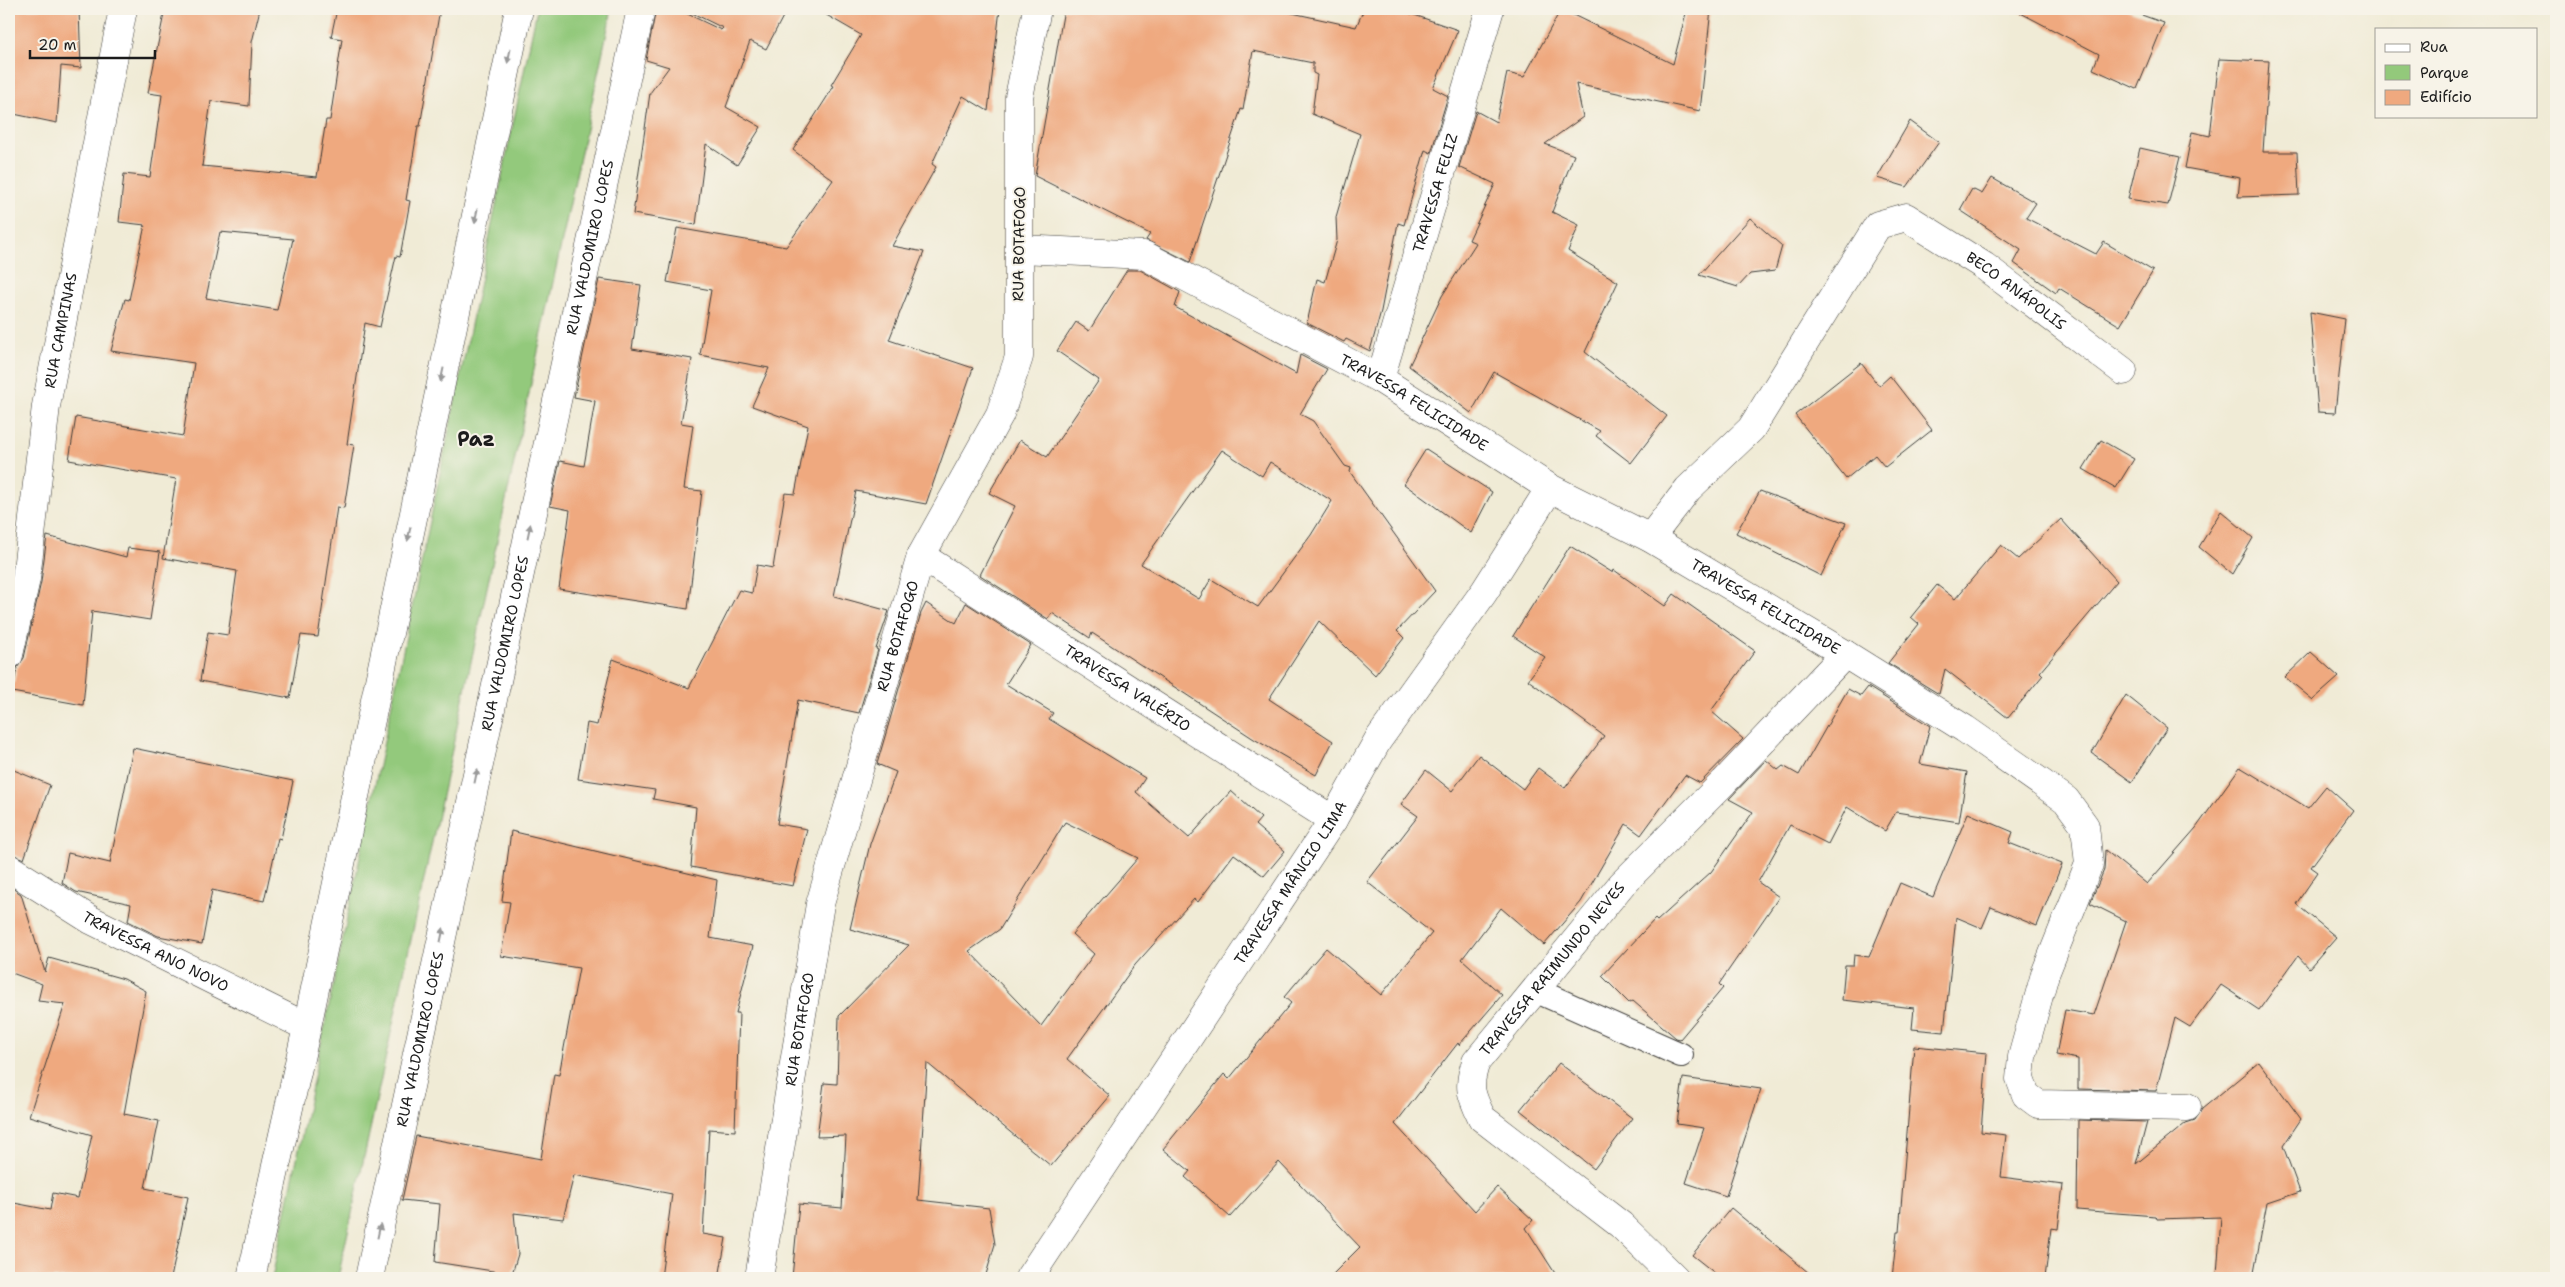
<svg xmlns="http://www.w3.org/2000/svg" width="2565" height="1287" font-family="'Shantell Sans',sans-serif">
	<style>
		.green { fill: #93c97b; stroke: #58724c }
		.building { fill: #efa97f; fill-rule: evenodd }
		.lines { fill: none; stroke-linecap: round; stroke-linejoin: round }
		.service-casing { stroke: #3c3b38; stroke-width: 26 }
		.minor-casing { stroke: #3c3b38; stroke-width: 29 }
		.tertiary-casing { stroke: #3c3b38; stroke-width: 29 }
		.service { stroke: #fff; stroke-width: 24 }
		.minor { stroke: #fff; stroke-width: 28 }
		.tertiary { stroke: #fff; stroke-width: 28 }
		.oneway { fill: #999 }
		.labels { text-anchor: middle; stroke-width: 4; stroke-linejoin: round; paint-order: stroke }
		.street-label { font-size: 15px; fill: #1c1c1c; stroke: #f7f3e8 }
		.district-label { font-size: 20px; font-weight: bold; fill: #1c1c1c; stroke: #f7f3e8 }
	</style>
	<rect width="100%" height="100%" fill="#f7f3e8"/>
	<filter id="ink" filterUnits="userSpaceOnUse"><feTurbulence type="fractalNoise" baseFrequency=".02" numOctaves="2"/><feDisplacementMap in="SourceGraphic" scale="10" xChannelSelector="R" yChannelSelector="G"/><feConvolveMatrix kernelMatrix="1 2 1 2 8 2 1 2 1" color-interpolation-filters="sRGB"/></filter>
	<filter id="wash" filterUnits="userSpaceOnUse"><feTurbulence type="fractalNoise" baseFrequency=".0096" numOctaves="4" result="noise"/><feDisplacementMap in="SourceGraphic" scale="20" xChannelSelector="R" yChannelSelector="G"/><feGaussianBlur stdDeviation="1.12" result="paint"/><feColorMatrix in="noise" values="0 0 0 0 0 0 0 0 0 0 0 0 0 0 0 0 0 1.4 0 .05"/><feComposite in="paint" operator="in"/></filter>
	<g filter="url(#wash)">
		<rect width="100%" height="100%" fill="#f0ebd6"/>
		<path class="green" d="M537 9H612L338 1278H272Z"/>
		<g id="blocks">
			<g class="building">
				<path d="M12 9H79L81 68 61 66 57 123 9 113V34Z"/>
				<path d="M165 9H260L252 42 249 106 211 101 202 166 317 177 326 120H330L342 39 331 37 337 9H440L420 126H418L406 200 410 201 400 257 396 256 380 327 365 323 347 444 354 445 344 508 337 507 318 637 301 635 290 698 200 681 208 632 228 635 237 571 163 558 176 479 69 460 76 417 183 436 194 363 111 351 125 299 129 300 145 225 119 222 124 174 150 177 162 95 148 93ZM220 232 293 239 277 310 206 298Z"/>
				<path d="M656 9H677L721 30 723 28 684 9H787L766 49 750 41 726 107 761 127 737 165 706 144 696 225 633 214 650 93 669 67 646 60Z"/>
				<path d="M816 9H1000L988 111 963 96 932 164 936 167 892 246 924 252 889 340 973 368 926 504 856 491 834 596 889 611 876 649 878 650 859 713 798 700 777 824 807 829 793 886 691 867 696 807 653 799 655 790 578 779 587 723 597 725 613 659 689 688 739 590 752 593 757 565 773 568 785 493 795 494 808 426 752 406 769 368 700 355 711 290 667 282 677 228 786 247 833 180 793 150 834 86 831 85 861 35Z"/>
				<path d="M1064 9H1274L1356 27 1364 9H1397L1458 30 1433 88 1448 96 1431 153 1425 150 1404 225 1398 223 1381 311 1370 351 1346 339 1344 342 1307 323 1317 279 1325 282 1337 240 1336 217 1360 134 1312 114 1317 75 1313 73V63L1253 51 1243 110 1241 109 1190 262 1146 240 1150 234 1035 176Z"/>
				<path d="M1561 9 1673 64 1687 9H1711L1700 111 1576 84 1583 117 1545 144 1574 155 1552 212 1579 225 1568 251 1618 282 1585 352 1667 416 1631 463 1596 436 1600 431 1494 372 1471 413 1409 366 1442 296 1476 243 1469 240 1495 184 1459 167 1476 111 1496 122 1507 73 1524 77Z"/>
				<path d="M2013 9H2125L2164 23 2137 89 2093 69 2099 54Z"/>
				<path d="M2219 59 2269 61 2263 152H2297L2299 195 2238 197 2240 178 2185 168 2192 132 2210 136Z"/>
				<path d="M1910 121 1939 142 1907 187 1877 178Z"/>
				<path d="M2140 148 2180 157 2168 205 2128 199Z"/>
				<path d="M1992 178 2036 203 2026 218 2096 254 2104 242 2153 271 2120 326 2059 288 2056 293 2014 263 2021 250 1960 210 1972 189 1982 194Z"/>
				<path d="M1750 218 1782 246 1775 271 1750 274 1738 287 1699 275Z"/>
				<path d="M1127 270H1140L1180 292 1175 307 1296 374 1300 355 1327 369 1300 414 1313 421 1345 466 1351 468 1350 472 1435 591 1397 631 1404 638 1375 675 1319 621 1269 699 1333 741 1316 775 1254 739 1092 633 1090 638 1052 613 1048 619 980 575 1015 506 989 493 1020 440 1047 457 1099 380 1057 351 1076 322 1089 331ZM1222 450 1262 476 1270 462 1332 501 1311 535 1258 607 1211 579 1199 599 1141 564Z"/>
				<path d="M599 279 641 285 632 349 692 359 681 423 693 425 684 489 702 491 688 609 559 589 570 510 550 506 560 461 584 466 595 401 574 397Z"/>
				<path d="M2310 312 2345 319 2335 413 2318 412Z"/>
				<path d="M1861 363 1879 386 1890 376 1932 430 1885 467 1875 455 1846 479 1795 415Z"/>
				<path d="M2101 440 2134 459 2116 488 2083 469Z"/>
				<path d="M1426 449 1492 492 1471 533 1404 484Z"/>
				<path d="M1760 491 1846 523 1821 576 1736 533Z"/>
				<path d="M2221 511 2253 538 2232 574 2199 547Z"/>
				<path d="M2061 519 2117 581 2040 672 2043 675 2008 718 1945 669 1939 694 1888 663 1919 624 1911 617 1937 585 1955 599 2001 545 2018 559Z"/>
				<path d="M47 536 126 557 128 548 160 552 150 620 92 611 83 705 12 692 17 668 24 658 41 582Z"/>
				<path d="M1570 546 1613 573 1614 570 1665 606 1674 594 1755 651 1711 711 1743 739 1700 783 1685 775 1641 835 1626 824 1581 902 1544 945 1501 908 1462 959 1502 995 1459 1045 1458 1043 1395 1124 1475 1211 1497 1187 1533 1220 1526 1228 1558 1278H1329L1360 1247 1279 1162 1230 1217 1185 1177 1190 1171 1163 1149 1224 1074 1229 1079 1291 1003 1284 997 1326 948 1381 995 1432 933 1367 882 1418 816 1401 804 1426 770 1452 791 1479 755 1523 789 1538 768 1565 788 1604 736 1528 680 1545 657 1513 636Z"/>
				<path d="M926 603 956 623 966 603 1031 645 1006 684 1053 713 1049 719 1145 778 1136 792 1189 838 1231 791 1261 818 1255 825 1285 851 1264 876 1234 854 1198 902 1194 899 1135 965 1067 1059 1110 1096 1051 1166 927 1063 918 1200 989 1208 995 1244 985 1278H792L799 1204 842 1208 846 1136 817 1137 824 1083 837 1084 839 1016 909 945 850 929 870 844 896 772 877 764 921 613ZM1065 822 1138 858 1072 934 1094 954 1041 1026 969 951 1000 929Z"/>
				<path d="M2311 652 2339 677 2313 700 2285 677Z"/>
				<path d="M1868 687 1930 726 1920 764 1967 772 1959 822 1896 812 1885 831 1847 807 1828 844 1790 825 1758 882 1779 897 1719 984 1723 988 1680 1039 1676 1038 1633 1001 1629 1003 1602 976 1655 919 1657 921 1711 872 1753 812 1729 799 1766 760 1778 770 1783 766 1799 775 1848 689 1861 696Z"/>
				<path d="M2126 695 2167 728 2132 782 2092 753Z"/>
				<path d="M133 748 293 781 281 839 278 838 264 901 212 890 202 944 158 936 128 921 131 904 76 892 62 883 68 853 110 863Z"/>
				<path d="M2240 767 2308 808 2326 786 2353 810 2311 867 2318 872 2296 904 2336 937 2309 968 2298 956 2259 1010 2221 985 2190 1027 2175 1018 2156 1091 2078 1089V1059L2056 1055 2065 1010 2094 1015 2126 921 2090 903 2104 870 2105 850 2147 884 2196 828Z"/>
				<path d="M9 768 50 785 24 859 9 853Z"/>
				<path d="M1968 813 2013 832 2009 843 2062 864 2037 926 1991 907 1982 928 1956 917 1944 1032 1912 1029 1914 1008 1842 1000 1845 965H1853L1854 955 1869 957 1900 883 1933 897Z"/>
				<path d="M511 831 717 880 710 938 753 946 736 1013H739L735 1131 709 1129 703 1234 726 1238 719 1278H661L672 1194 574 1175 563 1219 514 1213 518 1254 512 1274 435 1262 440 1204 402 1200 416 1136 541 1159 554 1074 559 1075 579 968 501 956 510 902 502 901Z"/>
				<path d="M9 886 21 894 45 972 49 958 124 979 146 991 124 1114 159 1121 145 1188 188 1197 171 1278H9V1202L50 1210 53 1193 78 1198 92 1135 29 1116 65 1004 38 1001 42 984 9 972Z"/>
				<path d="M1914 1046 1987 1053 1981 1132 2006 1135 2001 1177 2063 1185 2058 1229 2051 1228 2045 1278H1892L1897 1232H1899Z"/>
				<path d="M2259 1062 2301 1119 2283 1146 2300 1192 2267 1203 2253 1278 2217 1275 2221 1217 2157 1219 2156 1216 2077 1210 2078 1120 2147 1122 2136 1164 2186 1123 2195 1120 2202 1109Z"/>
				<path d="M1559 1063 1632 1118 1594 1169 1520 1110Z"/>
				<path d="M1683 1078 1761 1089 1726 1196 1686 1183 1704 1128 1677 1124Z"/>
				<path d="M1731 1208 1815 1278H1721L1692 1255Z"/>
			</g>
		</g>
	</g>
	<g filter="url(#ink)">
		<use href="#blocks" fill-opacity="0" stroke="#3c3b38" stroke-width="1"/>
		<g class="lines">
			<defs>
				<path id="service" d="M1535 990 1681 1055"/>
				<g id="minor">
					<path id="s1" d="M1021 249 1144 255 1380 379 1550 488 1650 538 1845 654 1965 729 2066 800 2085 826 2089 864 2045 974 2022 1057 2020 1079 2026 1095 2038 1104 2187 1107"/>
					<path id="s2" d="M1380 379 1490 9"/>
					<path id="s3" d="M1650 538 1688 489 1751 429 1878 225 1906 217 1984 266 2123 371"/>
					<path id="s4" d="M921 556 1333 820"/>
					<path id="s5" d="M9 655 26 579 46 406 123 9"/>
					<path id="s6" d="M9 868 91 920 307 1027"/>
					<path id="s7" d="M759 1278 820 904 921 556 1000 414 1019 357V97L1037 9"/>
					<path id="s8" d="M1029 1278 1333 820 1378 740 1484 592 1550 488"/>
					<path id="s9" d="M1675 1278 1621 1225 1482 1118C1471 1095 1467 1087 1476 1062L1622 884 1724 782 1845 654"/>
				</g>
				<g id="tertiary">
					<path d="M251 1278 307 1027 519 9"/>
					<path id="s10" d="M369 1278 641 9"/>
				</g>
			</defs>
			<use href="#service" class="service-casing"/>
			<use href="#minor" class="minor-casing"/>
			<use href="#tertiary" class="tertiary-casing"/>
			<use href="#service" class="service"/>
			<use href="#minor" class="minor"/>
			<use href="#tertiary" class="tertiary"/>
		</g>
		<defs><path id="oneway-solid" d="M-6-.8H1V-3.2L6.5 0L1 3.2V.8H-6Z" transform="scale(1.25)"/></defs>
		<g class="oneway">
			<use href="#oneway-solid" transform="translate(509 56) rotate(102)"/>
			<use href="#oneway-solid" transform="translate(476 216) rotate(102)"/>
			<use href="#oneway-solid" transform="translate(442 375) rotate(102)"/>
			<use href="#oneway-solid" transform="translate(529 531) rotate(-78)"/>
			<use href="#oneway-solid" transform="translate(409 534) rotate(102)"/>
			<use href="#oneway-solid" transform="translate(476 776) rotate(-78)"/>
			<use href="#oneway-solid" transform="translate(442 935) rotate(-78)"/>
			<use href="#oneway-solid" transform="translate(379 1231) rotate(-78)"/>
		</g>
	</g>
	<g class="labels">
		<g class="street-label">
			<text dy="5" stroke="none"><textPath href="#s2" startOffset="194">TRAVESSA FELIZ</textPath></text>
			<text transform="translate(1019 244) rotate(-89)" y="5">RUA BOTAFOGO</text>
			<text dy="5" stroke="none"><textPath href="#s10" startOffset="1054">RUA VALDOMIRO LOPES</textPath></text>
			<text dy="5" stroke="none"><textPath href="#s3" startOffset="551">BECO ANÁPOLIS</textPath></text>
			<text dy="5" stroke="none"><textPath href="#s5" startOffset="329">RUA CAMPINAS</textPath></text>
			<text dy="5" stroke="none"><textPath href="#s1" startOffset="431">TRAVESSA FELICIDADE</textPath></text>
			<text dy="5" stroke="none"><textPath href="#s1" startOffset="838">TRAVESSA FELICIDADE</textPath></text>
			<text dy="5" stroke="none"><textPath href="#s7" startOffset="658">RUA BOTAFOGO</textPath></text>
			<text dy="5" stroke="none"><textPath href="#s10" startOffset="649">RUA VALDOMIRO LOPES</textPath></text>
			<text dy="5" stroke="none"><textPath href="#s4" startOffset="245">TRAVESSA VALÉRIO</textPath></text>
			<text dy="5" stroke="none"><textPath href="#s8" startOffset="474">TRAVESSA MÂNCIO LIMA</textPath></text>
			<text dy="5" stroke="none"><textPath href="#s6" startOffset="169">TRAVESSA ANO NOVO</textPath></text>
			<text dy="5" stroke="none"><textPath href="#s9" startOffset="430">TRAVESSA RAIMUNDO NEVES</textPath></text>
			<text dy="5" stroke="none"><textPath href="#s7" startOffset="252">RUA BOTAFOGO</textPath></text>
			<text dy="5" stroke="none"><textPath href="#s10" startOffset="244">RUA VALDOMIRO LOPES</textPath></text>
		</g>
		<g class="district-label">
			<text x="476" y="446">Paz</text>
		</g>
	</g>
	<rect width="2565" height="1287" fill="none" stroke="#f7f3e8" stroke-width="30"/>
	<rect x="2375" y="28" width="162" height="90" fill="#f7f3e8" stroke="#9f9d96"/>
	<rect x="2385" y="44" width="25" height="8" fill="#ffffff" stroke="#9f9d96"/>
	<text x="2420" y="52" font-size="15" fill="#1c1c1c">Rua</text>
	<rect x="2385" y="65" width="25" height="15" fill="#93c97b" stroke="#9f9d96"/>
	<text x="2420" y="78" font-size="15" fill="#1c1c1c">Parque</text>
	<rect x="2385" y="90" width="25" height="15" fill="#efa97f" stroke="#9f9d96"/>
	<text x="2420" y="102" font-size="15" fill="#1c1c1c">Edifício</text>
	<path d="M30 50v8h125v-8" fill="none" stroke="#1c1c1c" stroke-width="2.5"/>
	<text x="38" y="50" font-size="15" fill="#1c1c1c" stroke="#f7f3e8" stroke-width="4" paint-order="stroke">20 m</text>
</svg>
